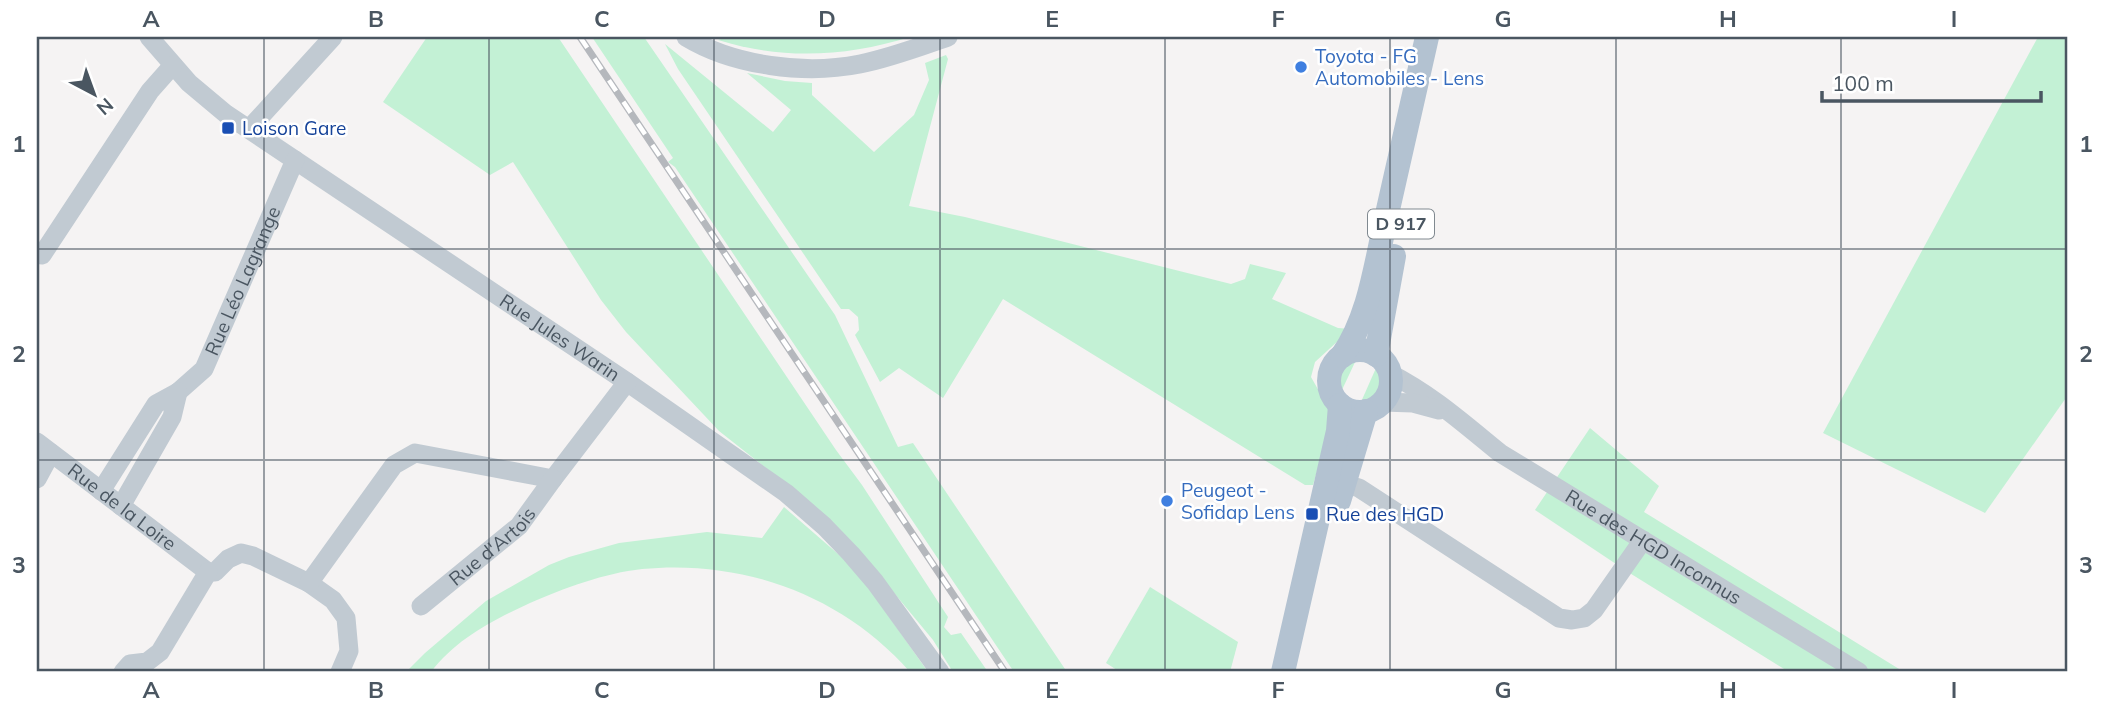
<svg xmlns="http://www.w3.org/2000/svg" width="2105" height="709" font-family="Mulish,sans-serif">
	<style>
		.green { fill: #c3f1d5 }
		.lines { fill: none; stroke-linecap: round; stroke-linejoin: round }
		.minor { stroke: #c1cad2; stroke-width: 19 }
		.major { stroke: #b3c2d1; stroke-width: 24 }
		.rail-casing { stroke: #b5b8bd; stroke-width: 7 }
		.rail { stroke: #fff; stroke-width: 4.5; stroke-dasharray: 13; stroke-linecap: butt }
		.grid { fill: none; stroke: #4a5661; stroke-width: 2; stroke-opacity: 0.55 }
		.shop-dot { fill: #3f7fe0; stroke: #fff; stroke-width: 2.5 }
		.transit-dot { fill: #1a4fb4; stroke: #fff; stroke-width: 2.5 }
		.labels { text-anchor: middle; stroke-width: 5; stroke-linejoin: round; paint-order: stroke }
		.shield { fill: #fff; stroke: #808990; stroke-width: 2 }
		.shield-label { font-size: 18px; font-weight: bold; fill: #4a5661 }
		.shop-label { font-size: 19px; fill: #366cbe; stroke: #fff; text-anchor: start }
		.transit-label { font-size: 19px; fill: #164399; stroke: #fff; text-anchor: start }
		.street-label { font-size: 19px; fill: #4a5661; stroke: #fff }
		.neatline { fill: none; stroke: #4a5661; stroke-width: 2.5 }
		.grid-label { font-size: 23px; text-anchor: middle; font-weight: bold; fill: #4a5661 }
	</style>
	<rect width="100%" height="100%" fill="#f5f3f3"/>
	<g class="green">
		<path d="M427 37H558L836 450 862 485 948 617 944 627 951 635 961 633 988 672H953L933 640 851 541 795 491 719 431 626 332 601 300 513 162 490 175 383 102Z"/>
		<path d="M592 37H644L835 315 898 447 913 443 1067 672H1014L675 167 668 162 673 158Z"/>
		<path d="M728 37H910C846 57 782 60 718 40Z"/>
		<path d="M2038 37H2068V395L1985 513 1823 433Z"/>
		<path d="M665 44 773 132 791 110 747 73 785 81 812 83V95L874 152 914 115 929 80 925 63 946 55 948 59 909 206 965 217 1231 284 1245 279 1250 264 1286 273 1272 299 1338 328 1351 329 1315 362 1311 377 1333 416 1313 485H1305L1003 299 943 398 899 368 880 382 855 335 859 330 858 317 849 309H841L678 69Z"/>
		<path d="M1356 360 1341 392C1335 378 1341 364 1356 360Z"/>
		<path d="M1376 368C1386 383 1377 398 1361 402Z"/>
		<path d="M1590 428 1659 486 1644 512 1904 672H1789L1628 572 1535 510Z"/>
		<path d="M784 507 845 560 871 591 928 672H910C843 596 744 559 642 569 605 573 564 588 530 603 493 620 456 639 431 672H406L425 653 486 601 549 565 569 557 619 543 707 532 762 538Z"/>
		<path d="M1150 587 1238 642 1230 672H1120L1106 663Z"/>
	</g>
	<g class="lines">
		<g class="minor">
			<path id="s1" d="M149 37 189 83 226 114 627 382 786 493 824 526 851 554 875 582 940 672"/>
			<path d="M686 37C734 66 805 75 860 64 890 58 919 47 948 37"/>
			<path d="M249 129 333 37"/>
			<path d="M42 255 150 91 173 65"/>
			<path id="s2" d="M1389 373C1432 395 1463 423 1500 453L1859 672"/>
			<path id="s3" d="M178 392 204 369 295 160"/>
			<path d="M1382 402 1413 403 1439 410"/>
			<path id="s4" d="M37 442 208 572"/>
			<path d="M37 479 51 453"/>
			<path d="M1343 483 1359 488 1559 618 1572 620 1584 618 1594 610 1643 540"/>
			<path d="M101 491 156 404 178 392 172 417 121 506"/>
			<path d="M208 572H215L228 559 241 553 253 556 309 583 333 600 346 618 349 651 340 672"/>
			<path d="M309 583 394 465 415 453 553 479 627 382"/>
			<path id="s5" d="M421 606 519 526 553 479"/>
			<path d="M123 672 130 664 147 662 160 652 208 572"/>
		</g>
		<g class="major">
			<circle cx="1360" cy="381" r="31"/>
			<path d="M1376 355 1394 256"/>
			<path d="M1342 356C1370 316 1376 261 1387 214 1400 155 1414 96 1427 37"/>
			<path d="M1339 501 1366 411"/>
			<path d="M1283 672 1338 431 1340 405"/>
		</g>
		<defs>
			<path id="rail" d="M580 37 1005 672"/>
		</defs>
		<use href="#rail" class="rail-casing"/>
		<use href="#rail" class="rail"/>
	</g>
	<path class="grid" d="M264 37V672M489 37V672M714 37V672M940 37V672M1165 37V672M1390 37V672M1616 37V672M1841 37V672M37 249H2068M37 460H2068"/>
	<g class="shop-dot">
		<circle cx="1301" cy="67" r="7"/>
		<circle cx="1167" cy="501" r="7"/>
	</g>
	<g class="transit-dot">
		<rect x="221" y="121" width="14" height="14" rx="3.5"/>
		<rect x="1305" y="507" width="14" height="14" rx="3.5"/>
	</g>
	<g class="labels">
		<rect class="shield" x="1368" y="209.5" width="66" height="29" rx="5"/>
		<g class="shield-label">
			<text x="1401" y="230">D 917</text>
		</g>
		<g class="shop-label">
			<text x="1315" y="63">Toyota - FG<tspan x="1315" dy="22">Automobiles - Lens</tspan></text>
			<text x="1181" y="497">Peugeot -<tspan x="1181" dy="22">Sofidap Lens</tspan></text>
		</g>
		<g class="transit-label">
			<text x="242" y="135">Loison Gare</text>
			<text x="1326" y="521">Rue des HGD</text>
		</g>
		<g class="street-label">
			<text dy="7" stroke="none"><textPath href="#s3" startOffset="131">Rue Léo Lagrange</textPath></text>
			<text dy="7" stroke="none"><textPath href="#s1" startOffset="511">Rue Jules Warin</textPath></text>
			<text dy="7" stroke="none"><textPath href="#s4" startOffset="107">Rue de la Loire</textPath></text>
			<text dy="7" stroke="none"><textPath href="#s5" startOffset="93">Rue d'Artois</textPath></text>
			<text dy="7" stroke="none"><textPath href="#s2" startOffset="317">Rue des HGD Inconnus</textPath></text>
		</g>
	</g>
	<rect width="2105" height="709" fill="none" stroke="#ffffff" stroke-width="77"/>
	<g transform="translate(94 94) rotate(139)" stroke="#ffffff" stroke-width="5" paint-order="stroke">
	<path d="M0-5L12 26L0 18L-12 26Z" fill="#4a5661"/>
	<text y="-10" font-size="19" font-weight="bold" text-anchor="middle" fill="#4a5661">N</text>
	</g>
	<path d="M1822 91v10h219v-10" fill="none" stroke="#4a5661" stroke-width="3.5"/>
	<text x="1832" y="91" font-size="21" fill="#4a5661" stroke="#ffffff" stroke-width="5" paint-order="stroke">100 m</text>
	<rect x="38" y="38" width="2028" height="632" class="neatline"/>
	<g class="grid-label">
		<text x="151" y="27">A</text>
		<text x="376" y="27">B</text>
		<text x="602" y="27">C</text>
		<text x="827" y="27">D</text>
		<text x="1052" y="27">E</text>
		<text x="1278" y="27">F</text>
		<text x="1503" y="27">G</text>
		<text x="1728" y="27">H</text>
		<text x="1954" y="27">I</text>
		<text x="19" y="152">1</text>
		<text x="2086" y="152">1</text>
		<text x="19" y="362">2</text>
		<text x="2086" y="362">2</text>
		<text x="19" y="573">3</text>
		<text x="2086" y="573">3</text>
		<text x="151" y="698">A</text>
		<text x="376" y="698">B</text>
		<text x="602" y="698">C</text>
		<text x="827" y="698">D</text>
		<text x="1052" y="698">E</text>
		<text x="1278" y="698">F</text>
		<text x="1503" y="698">G</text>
		<text x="1728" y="698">H</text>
		<text x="1954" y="698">I</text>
	</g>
</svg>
